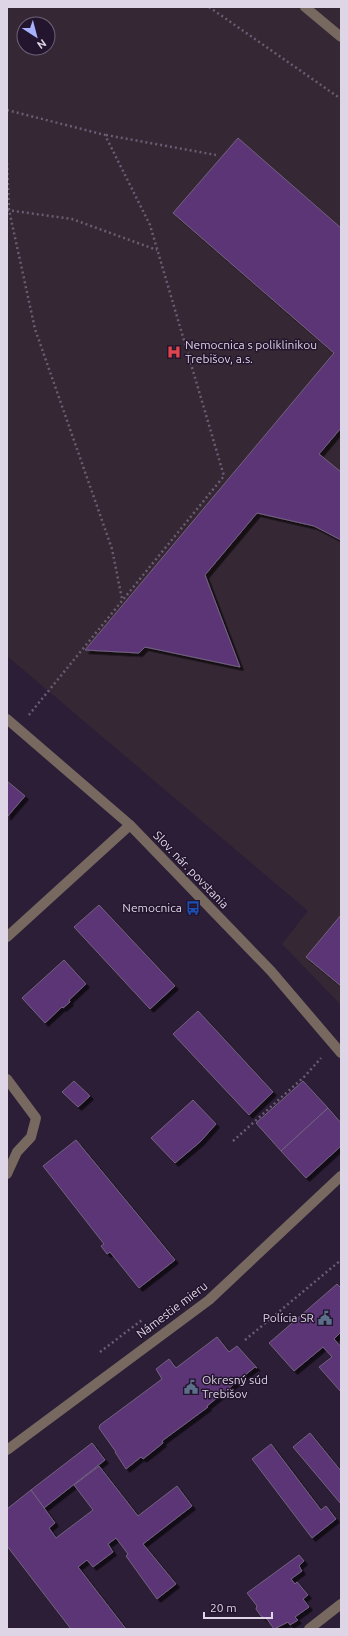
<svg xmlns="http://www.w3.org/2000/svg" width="348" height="1636" font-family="Ubuntu,sans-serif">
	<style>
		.medical { fill: #362734; fill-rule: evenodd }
		.building { fill: #5c3576; stroke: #72627f; filter: url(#shadow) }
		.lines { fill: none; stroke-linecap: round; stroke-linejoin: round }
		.path { stroke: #6a5d73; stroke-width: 2.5; stroke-dasharray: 2 3; stroke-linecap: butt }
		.minor { stroke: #776960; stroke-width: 10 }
		.labels { text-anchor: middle; stroke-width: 3; stroke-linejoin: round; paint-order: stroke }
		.poi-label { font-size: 12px; fill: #ded5e6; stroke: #23152d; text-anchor: start }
		.street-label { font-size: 12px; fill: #ded5e6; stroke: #23152d }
	</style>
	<defs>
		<filter id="shadow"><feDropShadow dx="3.5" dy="3.5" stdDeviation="0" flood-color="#0009"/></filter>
	</defs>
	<rect width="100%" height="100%" fill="#2d1e37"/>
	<path class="medical" d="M7 7H341V1005L282 944 308 911 7 656ZM24 24H48V48H24Z"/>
	<g class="building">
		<path d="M238 138 341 228V428L319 454 341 472V540L314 526 257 513 205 575 240 667 145 647 139 653 85 650 334 353 173 213Z"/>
		<path d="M7 781 25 796 7 817Z"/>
		<path d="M99 905 175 986 150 1009 74 927Z"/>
		<path d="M341 915V986L306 957Z"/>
		<path d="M64 960 86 984 69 1000 70 1002 63 1008 62 1007 45 1023 22 998Z"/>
		<path d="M198 1011 273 1092 249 1115 173 1034Z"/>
		<path d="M74 1081 90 1096 78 1107 62 1092Z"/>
		<path d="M303 1081 328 1108 281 1151 256 1123Z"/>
		<path d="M193 1100 216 1124 200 1142 175 1163 151 1138Z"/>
		<path d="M328 1108 341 1123V1146L306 1178 281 1151Z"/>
		<path d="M76 1140 175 1260 139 1288 110 1252 107 1254 101 1246 104 1244 43 1166Z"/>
		<path d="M337 1284 341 1288V1332L334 1339 341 1347V1392L319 1367 332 1357 323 1347 294 1371 269 1343Z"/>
		<path d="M217 1337 229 1352 237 1346 257 1368 255 1367 207 1406 208 1407 162 1441 163 1443 143 1459 141 1457 126 1469 115 1452H116L99 1428 100 1425 162 1379 156 1369 169 1359 176 1368Z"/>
		<path d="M310 1433 341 1471V1504L293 1447Z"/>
		<path d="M92 1443 105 1460 44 1508 31 1490Z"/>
		<path d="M271 1444 321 1510 326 1506 336 1519 312 1538 252 1459Z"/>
		<path d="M99 1466 138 1516 177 1486 192 1506 143 1544 176 1584 157 1599 126 1556 128 1554 116 1538 108 1544 113 1552 93 1567 87 1560 78 1567 126 1629H71L7 1546V1509L31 1490 55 1523 49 1528 56 1538 93 1510 74 1485Z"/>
		<path d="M299 1555 304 1561 299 1566 302 1571 291 1579 295 1584 297 1582 308 1595 303 1599 309 1607 295 1617 298 1620 290 1625 288 1622 274 1629 267 1619 261 1616 256 1609 257 1606 247 1593Z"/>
	</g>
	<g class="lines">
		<g class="path">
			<path d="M209 7 341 99"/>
			<path d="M7 110 105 135 150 225 224 476 28 716"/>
			<path d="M106 135 216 155"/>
			<path d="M7 163 9 210 35 329 112 549 122 599"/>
			<path d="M7 210 72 219 157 250"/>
			<path d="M233 1141 305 1076 321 1058"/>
			<path d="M245 1340 341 1260"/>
			<path d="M100 1352 142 1320"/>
		</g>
		<g class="minor">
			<path d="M305 7 341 37"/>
			<path d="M7 719 130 825 271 971 341 1053"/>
			<path d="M7 937 130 825"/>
			<path d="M7 1079 36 1118 31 1137 17 1152 7 1174"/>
			<path d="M7 1450 209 1300 341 1176"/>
			<path d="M309 1629 341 1604"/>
		</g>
	</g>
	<defs>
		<symbol id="hospital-bare" viewBox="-9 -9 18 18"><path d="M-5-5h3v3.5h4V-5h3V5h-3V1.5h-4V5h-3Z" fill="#e0444e" stroke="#23152d" stroke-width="2.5" paint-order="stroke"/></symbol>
		<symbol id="bus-bare" viewBox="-9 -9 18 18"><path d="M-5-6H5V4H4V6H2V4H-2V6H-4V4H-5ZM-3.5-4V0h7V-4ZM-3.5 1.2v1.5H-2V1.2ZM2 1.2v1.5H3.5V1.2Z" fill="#1a4fb4" stroke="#23152d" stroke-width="2.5" paint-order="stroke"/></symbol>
		<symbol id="civic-bare" viewBox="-9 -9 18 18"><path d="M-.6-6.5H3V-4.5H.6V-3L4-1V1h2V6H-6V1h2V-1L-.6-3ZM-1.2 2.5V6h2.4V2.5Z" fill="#5c6f8a" stroke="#23152d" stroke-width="2.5" paint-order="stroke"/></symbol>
	</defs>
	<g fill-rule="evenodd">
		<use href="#hospital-bare" x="164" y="342" width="20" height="20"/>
		<use href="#bus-bare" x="183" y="898" width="20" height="20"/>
		<use href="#civic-bare" x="315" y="1308" width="20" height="20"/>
		<use href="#civic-bare" x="181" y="1377" width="20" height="20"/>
	</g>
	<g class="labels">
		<g class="poi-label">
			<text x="185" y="349">Nemocnica s poliklinikou<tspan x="185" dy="14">Trebišov, a.s.</tspan></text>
			<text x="182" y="912" text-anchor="end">Nemocnica</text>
			<text x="314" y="1322" text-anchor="end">Polícia SR</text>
			<text x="202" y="1384">Okresný súd<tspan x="202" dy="14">Trebišov</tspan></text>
		</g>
		<g class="street-label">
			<text transform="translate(191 870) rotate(46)" y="4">Slov. nár. povstania</text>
			<text transform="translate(172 1310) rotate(-37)" y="4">Námestie mieru</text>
		</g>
	</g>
	<rect width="348" height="1636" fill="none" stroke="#ded5e6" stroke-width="16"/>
	<g transform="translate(36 36) rotate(144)"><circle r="19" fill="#23152d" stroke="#6e6277"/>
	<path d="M0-3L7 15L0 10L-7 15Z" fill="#a7b1fc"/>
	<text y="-6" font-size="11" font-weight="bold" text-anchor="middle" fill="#ded5e6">N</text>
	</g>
	<path d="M204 1612v6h68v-6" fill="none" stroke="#ded5e6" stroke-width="2"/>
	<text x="210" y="1612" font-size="12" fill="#ded5e6" stroke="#23152d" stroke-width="3" paint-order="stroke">20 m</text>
</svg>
